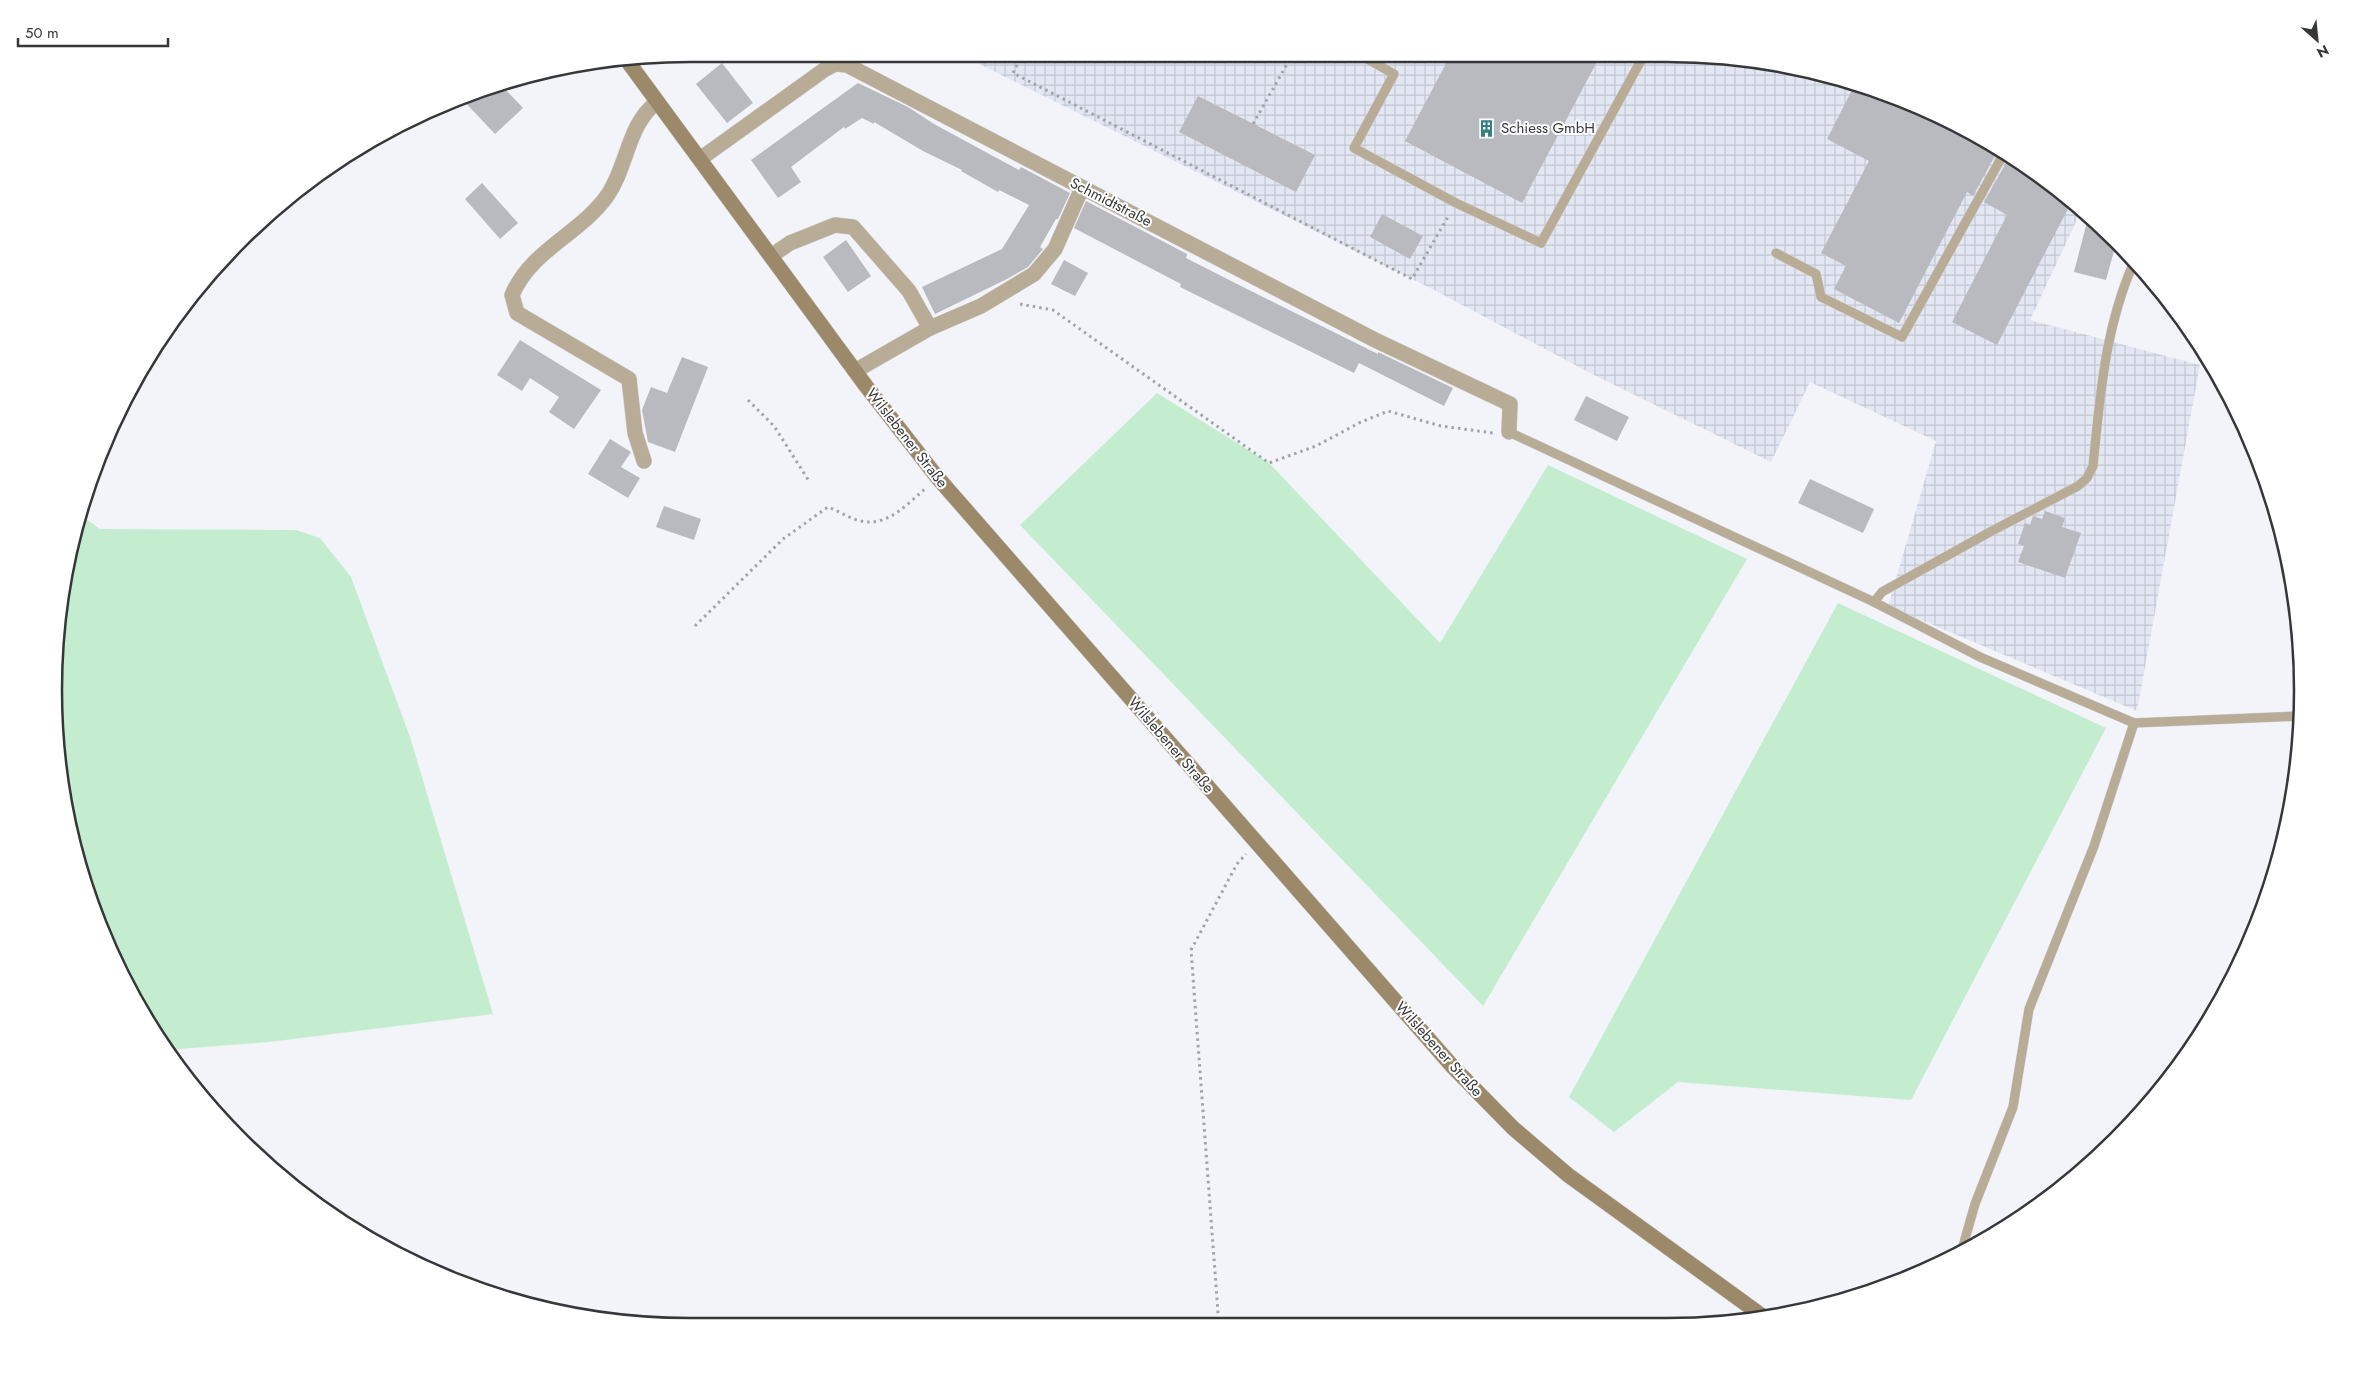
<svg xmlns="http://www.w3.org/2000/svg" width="2357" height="1381" font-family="Jost,sans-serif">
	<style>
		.industrial { fill: url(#industrial-grid) }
		.green { fill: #c4edd0 }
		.building { fill: #b9babf }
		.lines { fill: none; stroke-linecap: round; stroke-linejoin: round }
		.lane-casing { stroke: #d0d2d6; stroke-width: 10 }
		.street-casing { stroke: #d0d2d6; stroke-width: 16 }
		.secondary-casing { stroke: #d0d2d6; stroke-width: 16 }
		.path { stroke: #a3a4a8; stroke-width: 3; stroke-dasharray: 2.5 4; stroke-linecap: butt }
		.lane { stroke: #b9ac97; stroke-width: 9 }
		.street { stroke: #b9ac97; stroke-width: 15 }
		.secondary { stroke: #9c896a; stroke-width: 15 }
		.labels { text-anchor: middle; stroke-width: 4; stroke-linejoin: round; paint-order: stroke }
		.poi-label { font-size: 15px; fill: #363739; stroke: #fff; text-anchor: start }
		.street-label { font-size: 15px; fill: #363739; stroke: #fff }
		.rim { fill: none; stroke: #363739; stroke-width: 2.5 }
	</style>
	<defs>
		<pattern id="industrial-grid" width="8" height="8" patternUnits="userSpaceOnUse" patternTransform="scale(1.25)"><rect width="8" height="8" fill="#e3e7f3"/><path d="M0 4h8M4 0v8" fill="none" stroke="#c3c7d1"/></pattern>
	</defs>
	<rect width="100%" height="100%" fill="#f2f4f9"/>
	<path class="industrial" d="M1708 55 1871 87 2020 161 2081 211 2030 320 2200 365 2137 711 1888 606 1936 441 1810 382 1771 462 1592 374 1434 290 967 58Z"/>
	<g class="green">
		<path d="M1157 393 1269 463 1440 643 1548 465 1747 559 1483 1006 1020 525Z"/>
		<path d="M80 515 100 529 296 530 320 538 351 577 410 737 493 1014 269 1042 166 1050 139 1009 88 895 66 814 54 691 76 525Z"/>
		<path d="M1838 603 2106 728 1911 1100 1678 1082 1614 1132 1569 1097Z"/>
	</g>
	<g class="building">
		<path d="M1450 56H1600L1522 203 1405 141Z"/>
		<path d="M722 63 753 103 727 123 696 84Z"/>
		<path d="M858 83 908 107 934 124 1019 170 1021 167 1070 193 1058 219H1056L1040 247 1043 249 1028 267 1007 279 935 314 922 287 1002 249 1029 205 999 190 998 192 961 171 962 170 923 151 874 122V124L862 118 845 129 844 127 791 167 801 182 778 198 751 160Z"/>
		<path d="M500 84 523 108 495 134 461 98Z"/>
		<path d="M1855 84 1871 87 1998 150 1973 196 1967 192 1899 323 1834 289 1846 266 1821 253 1869 161 1827 139Z"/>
		<path d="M1198 96 1315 155 1296 192 1179 132Z"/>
		<path d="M2010 156 2020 161 2071 203 1997 345 1952 322 2007 215 1984 202Z"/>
		<path d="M482 183 518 223 500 239 465 199Z"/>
		<path d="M1086 201 1187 254 1186 258 1239 285 1378 354V352L1453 388 1444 406 1359 363 1354 373 1180 287 1181 284 1074 228Z"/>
		<path d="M1382 214 1423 236 1410 259 1370 237Z"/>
		<path d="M2087 222 2098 225 2117 240 2106 280 2074 272Z"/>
		<path d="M846 240 871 276 848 292 823 257Z"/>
		<path d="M1064 260 1088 273 1075 296 1051 284Z"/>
		<path d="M520 340 601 390 574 429 549 412 559 397 530 378 522 391 497 375Z"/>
		<path d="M682 357 708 367 675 452 648 442 642 410 651 387 667 393Z"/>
		<path d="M1586 396 1629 417 1617 441 1574 420Z"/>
		<path d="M610 439 631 452 621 467 640 478 628 498 588 474Z"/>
		<path d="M1810 479 1874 509 1863 533 1798 503Z"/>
		<path d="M664 506 701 519 694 540 656 527Z"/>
		<path d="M2045 511 2065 518 2062 527 2081 533 2065 578 2018 562 2024 546 2018 544 2025 523 2030 525 2033 516 2042 519Z"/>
	</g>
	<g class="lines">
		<defs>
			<g id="lane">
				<path d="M1362 56 1394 74 1354 148 1456 203 1541 243 1644 55"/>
				<path d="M1776 253 1816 274 1821 297 1902 337 2004 153"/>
				<path d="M1509 432 1874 602 1980 657 2134 723 2301 716"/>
				<path d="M1874 602 1882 592 1988 533 2078 486 2087 478 2093 466C2100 396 2105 327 2134 262"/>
				<path d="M1961 1253 1975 1204 2013 1107 2029 1009 2094 846 2134 723"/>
			</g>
			<g id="street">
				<path d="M700 159 824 70 835 64 847 65 1375 340 1510 404 1509 432"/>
				<path d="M771 256 790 243 835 225 853 227 909 291 930 328"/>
				<path d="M855 371 930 328 981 306 1034 274 1055 249 1082 188"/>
				<path d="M644 461 635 433 629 379 517 313 512 295C531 250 580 234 607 196 628 166 627 125 657 102"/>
			</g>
			<path id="secondary" d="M626 59 866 386 937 477 1453 1067 1513 1128 1568 1175 1761 1315"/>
		</defs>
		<use href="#lane" class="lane-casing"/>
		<use href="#street" class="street-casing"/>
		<use href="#secondary" class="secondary-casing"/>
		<g class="path">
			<path d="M1020 59 1013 73 1412 279 1449 215"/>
			<path d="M1197 59 1198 57"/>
			<path d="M1253 124 1291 57"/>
			<path d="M1020 304 1053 310 1269 463 1316 446 1359 423 1388 411 1441 426 1493 433"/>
			<path d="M748 400 774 426 809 481"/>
			<path d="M695 626 783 539 828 507C839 511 850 519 861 521 888 527 907 504 926 488"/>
			<path d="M1978 1243 1988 1239"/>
			<path d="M1219 1326 1191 950 1237 864 1246 854"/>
		</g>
		<use href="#lane" class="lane"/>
		<use href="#street" class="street"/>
		<use href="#secondary" class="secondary"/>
	</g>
	<defs>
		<symbol id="building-bare" viewBox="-9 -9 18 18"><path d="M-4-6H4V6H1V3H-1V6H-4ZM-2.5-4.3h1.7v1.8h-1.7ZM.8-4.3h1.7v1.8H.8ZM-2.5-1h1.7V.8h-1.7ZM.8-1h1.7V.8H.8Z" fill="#378080" stroke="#fff" stroke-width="2.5" paint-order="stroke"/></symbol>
	</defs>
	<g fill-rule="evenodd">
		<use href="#building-bare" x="1474" y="116" width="25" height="25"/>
	</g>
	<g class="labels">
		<g class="poi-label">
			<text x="1501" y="133">Schiess GmbH</text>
		</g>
		<g class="street-label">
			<text transform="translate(1111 202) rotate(27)" y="5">Schmidtstraße</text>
			<text transform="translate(907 438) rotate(52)" y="5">Wilslebener Straße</text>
			<text transform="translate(1171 745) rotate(49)" y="5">Wilslebener Straße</text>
			<text transform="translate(1439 1049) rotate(48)" y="5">Wilslebener Straße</text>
		</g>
	</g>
	<path d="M0 0H2357V1381H0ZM690 62H1666A628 628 0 0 1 2294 690V690A628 628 0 0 1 1666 1318H690A628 628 0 0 1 62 690V690A628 628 0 0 1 690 62Z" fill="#fff" fill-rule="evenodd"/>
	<path class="rim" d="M690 62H1666A628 628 0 0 1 2294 690V690A628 628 0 0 1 1666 1318H690A628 628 0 0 1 62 690V690A628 628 0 0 1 690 62Z"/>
	<g transform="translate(2317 40) rotate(153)" stroke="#ffffff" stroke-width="4" paint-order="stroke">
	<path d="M0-4L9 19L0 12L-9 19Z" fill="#363739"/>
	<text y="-8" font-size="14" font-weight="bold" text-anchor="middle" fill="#363739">N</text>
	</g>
	<path d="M18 38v8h150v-8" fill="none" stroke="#363739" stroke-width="2.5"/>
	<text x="25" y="38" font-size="15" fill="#363739" stroke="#ffffff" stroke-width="4" paint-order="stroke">50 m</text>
</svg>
